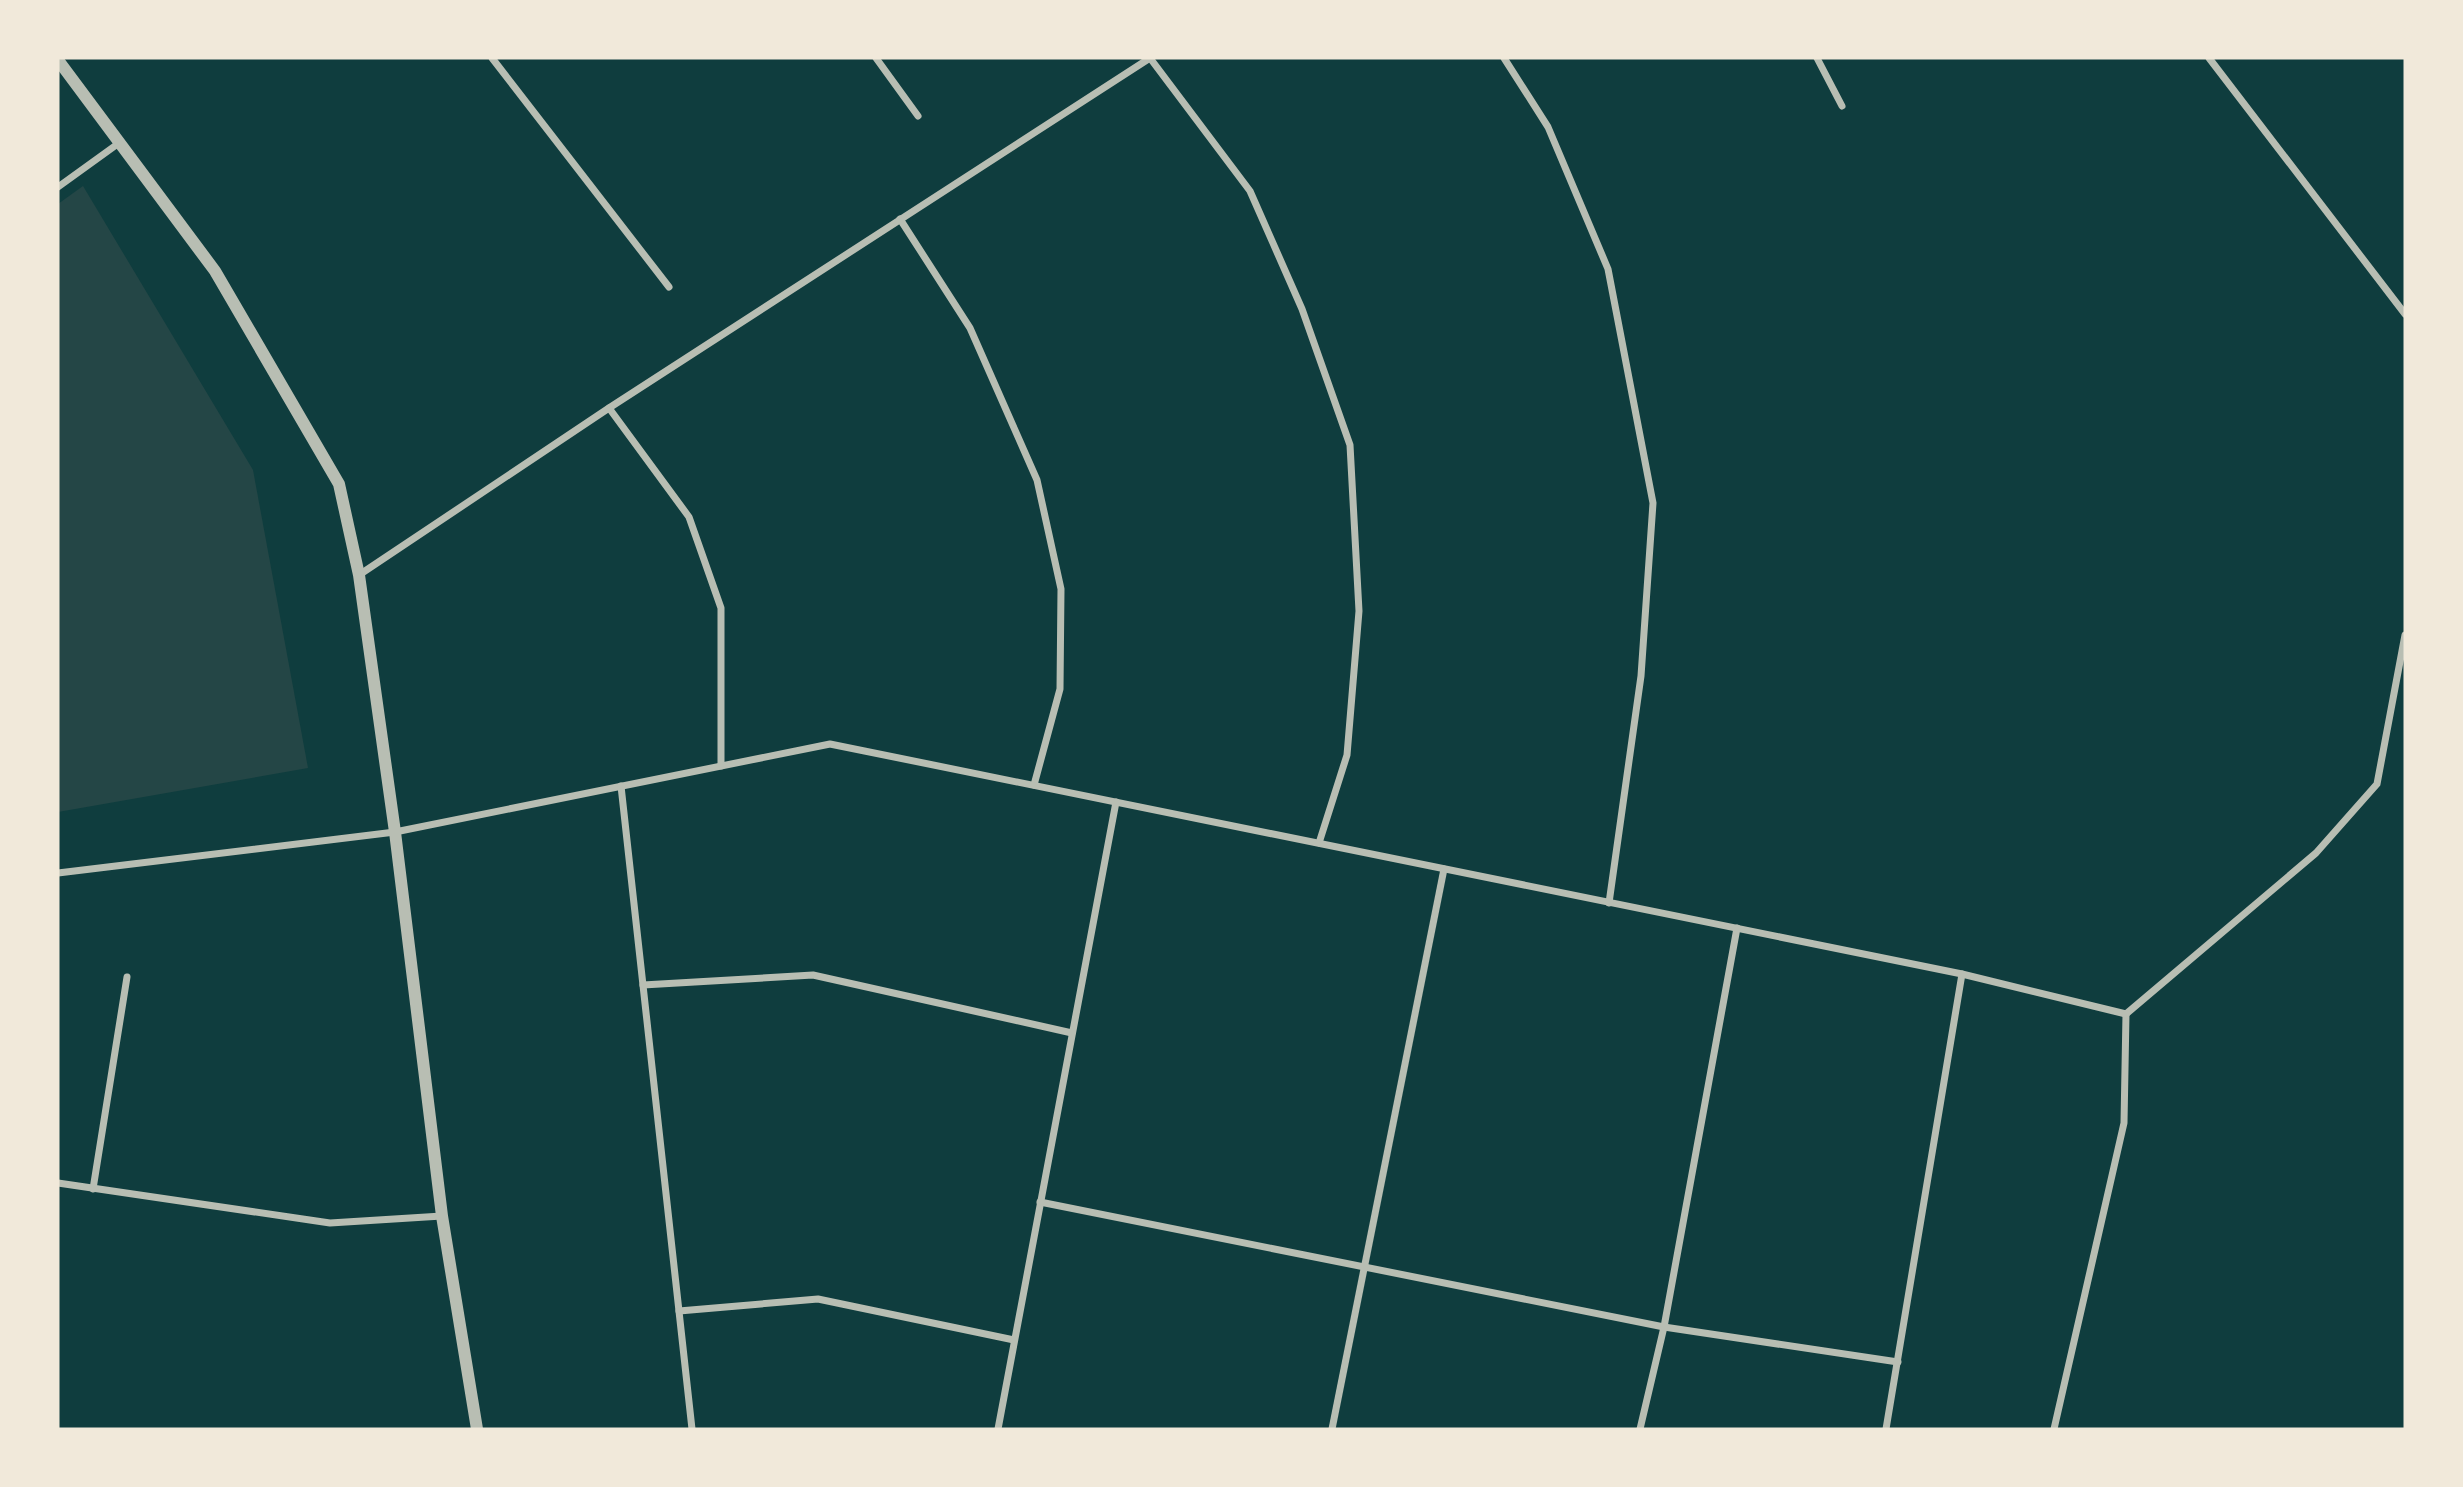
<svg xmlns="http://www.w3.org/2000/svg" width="2463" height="1487" font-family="Arial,sans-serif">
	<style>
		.green { fill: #244646 }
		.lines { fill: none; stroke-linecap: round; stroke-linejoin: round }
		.minor { stroke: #b8beb3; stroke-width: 7 }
		.tertiary { stroke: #b8beb3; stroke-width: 12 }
	</style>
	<rect width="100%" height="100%" fill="#0f3d3e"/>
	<path class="green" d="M83 186 253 470 308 768 58 812V204Z"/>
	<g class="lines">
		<g class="minor">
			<path d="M492 58 669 287"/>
			<path d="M876 58 918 116"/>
			<path d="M1150 58 1250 191 1302 309 1350 445 1359 611 1347 755 1319 843"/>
			<path d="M1504 58 1548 127 1608 269 1653 503 1641 676 1609 903"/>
			<path d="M1817 58 1842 106"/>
			<path d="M2209 58 2405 314"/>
			<path d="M58 187 119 143"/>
			<path d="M900 219 970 328 1037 480 1061 589 1060 689 1034 785"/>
			<path d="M609 408 689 517 721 608V766"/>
			<path d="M359 575 609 408 1150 58"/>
			<path d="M621 786 692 1429"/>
			<path d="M58 873 395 832 830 744 1962 974 2126 1014"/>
			<path d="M643 985 813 975 1072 1033"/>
			<path d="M2126 1014 2316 853 2377 784 2405 635"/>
			<path d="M58 1183 330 1223 442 1216"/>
			<path d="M93 1189 127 977"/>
			<path d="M1040 1202 1664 1327 1898 1362"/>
			<path d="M679 1311 818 1299 1014 1340"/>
			<path d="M998 1429 1116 802"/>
			<path d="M1332 1429 1444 869"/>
			<path d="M1640 1429 1664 1327 1737 928"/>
			<path d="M1886 1429 1962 974"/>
			<path d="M2054 1429 2124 1123 2126 1014"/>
		</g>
		<path class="tertiary" d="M58 60 215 271 339 484 359 575 395 832 442 1216 477 1429"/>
	</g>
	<rect width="2463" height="1487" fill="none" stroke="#f1e9da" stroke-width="119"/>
</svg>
